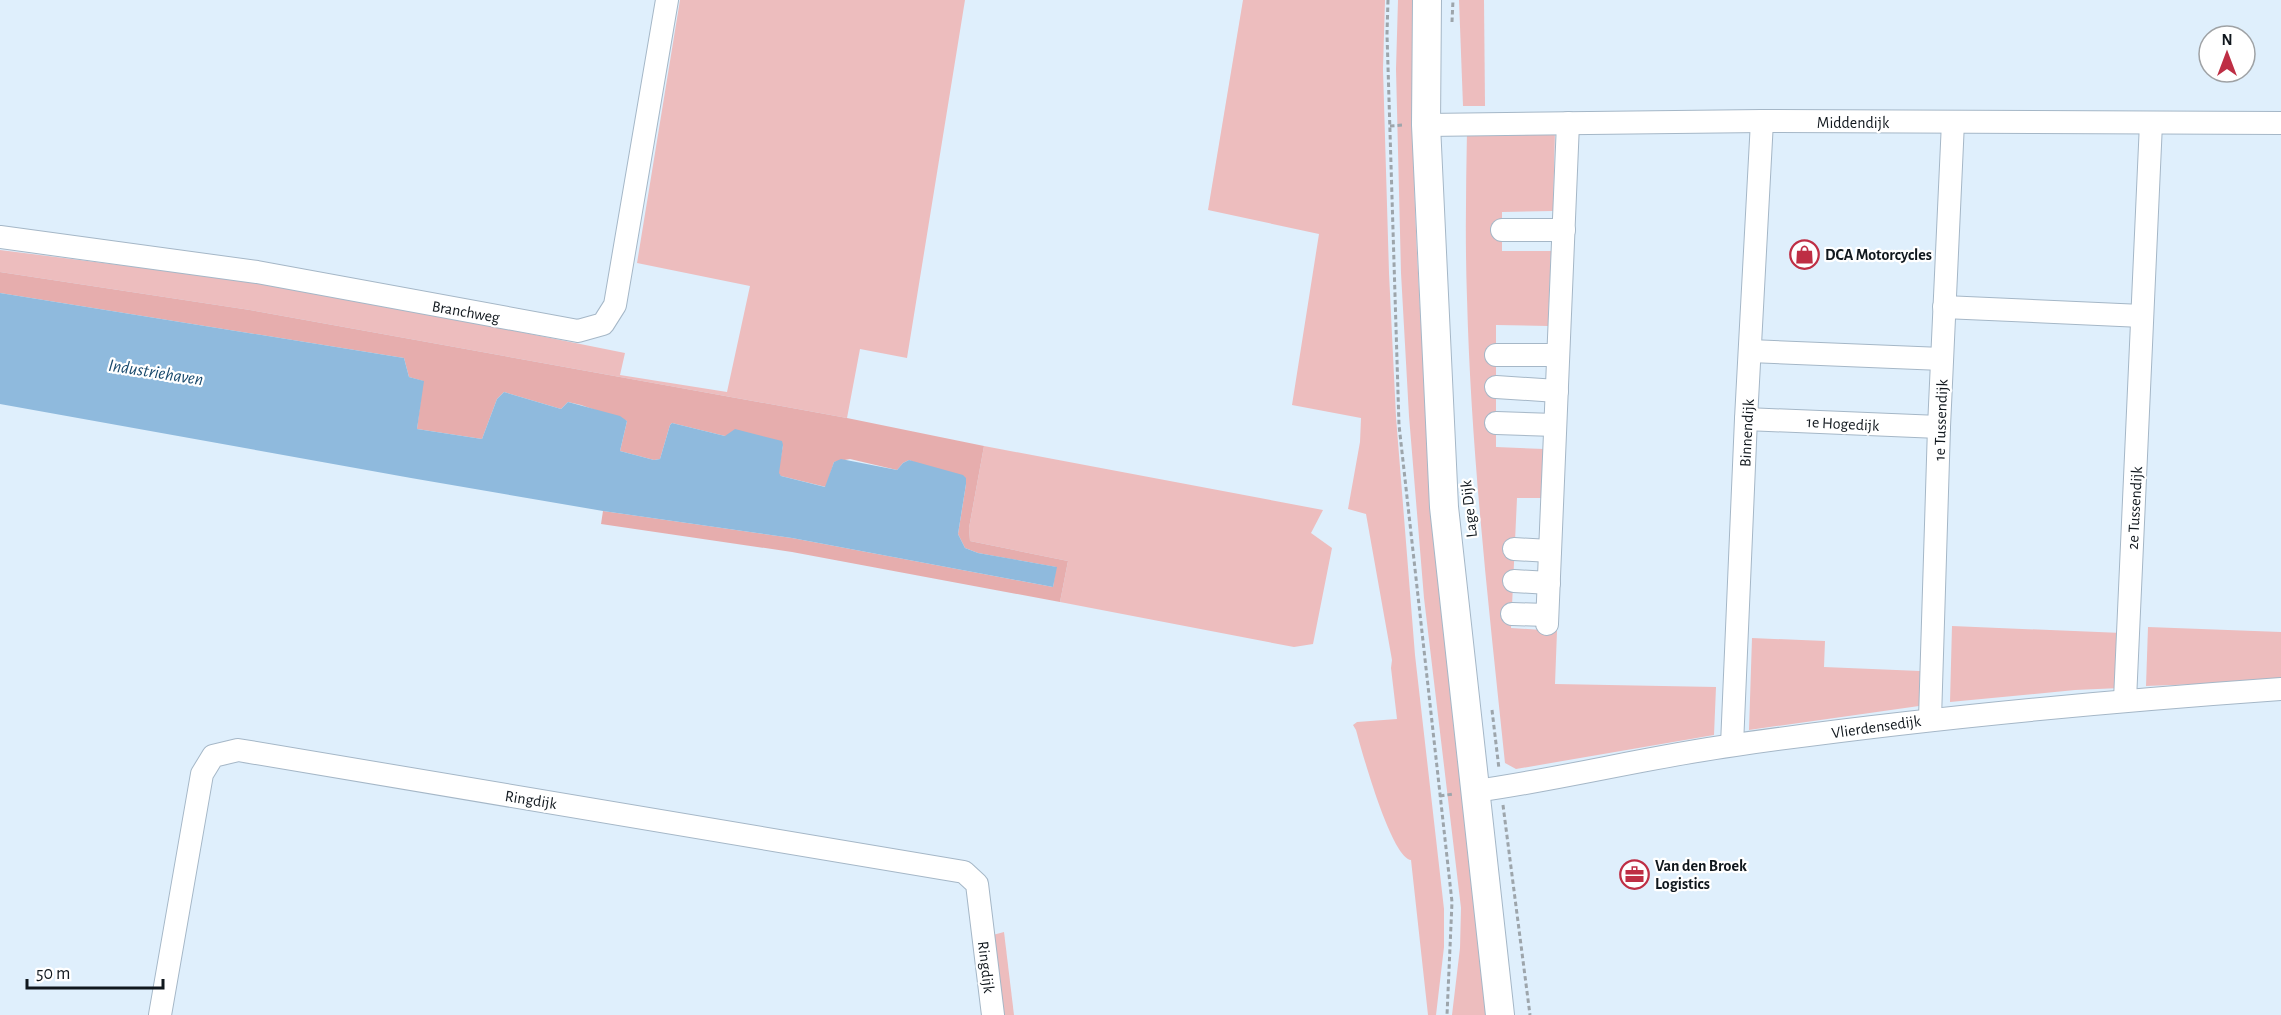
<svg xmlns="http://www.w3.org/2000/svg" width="2281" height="1015" font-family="'Alegreya Sans',sans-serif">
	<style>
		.built { fill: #dfeffc; fill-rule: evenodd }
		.green { fill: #edbdbe }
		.forest { fill: #e6adad }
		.water { fill: #8fbadd }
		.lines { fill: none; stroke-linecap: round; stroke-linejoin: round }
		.minor-casing { stroke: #a5b7c7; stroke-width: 24 }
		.major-casing { stroke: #a5b7c7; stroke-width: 30 }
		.path { stroke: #9da5ab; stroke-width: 3; stroke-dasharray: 4.5 3; stroke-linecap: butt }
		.minor { stroke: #fff; stroke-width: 22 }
		.major { stroke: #fff; stroke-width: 28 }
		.labels { text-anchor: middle; stroke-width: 4.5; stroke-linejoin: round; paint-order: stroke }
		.street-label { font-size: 16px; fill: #10171d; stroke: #fff }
		.poi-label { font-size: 16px; font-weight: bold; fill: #10171d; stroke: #fff; text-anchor: start }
		.water-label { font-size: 18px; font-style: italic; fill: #18496c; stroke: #fff }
	</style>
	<rect width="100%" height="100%" fill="#eff7fe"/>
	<path class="built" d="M0 0H2281V1015H0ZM2209 36H2245V72H2209Z"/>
	<g class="green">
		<path d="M680 0H965L907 358 860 349 847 418 250 310 0 272V250L255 282 411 310 625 353 620 375 727 392 750 286 637 263Z"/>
		<path d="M1243 0H1385L1383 69 1389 273 1396 417 1415 655 1444 909V947L1436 1015H1428L1411 860C1391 857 1362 752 1356 730L1353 725 1357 722 1397 719 1391 668 1392 660 1366 514 1348 509 1360 442 1361 418 1292 405 1319 234 1208 210Z"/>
		<path d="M1398 0H1413C1406 340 1454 678 1491 1015H1452L1460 948 1461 908 1424 598 1409 416 1401 273 1396 69Z"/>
		<path d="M1459 0H1484L1485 106H1463Z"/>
		<path d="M1467 130 1555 131 1553 211 1502 212V251H1551L1548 326 1496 325V447L1544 449 1543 498H1517L1511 628 1557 631 1555 684 1716 687 1714 735 1516 769 1505 763C1489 609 1471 454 1467 298 1465 242 1466 186 1467 130Z"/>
		<path d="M984 446 1323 510 1311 533 1332 548 1313 644 1294 647 1060 602 1068 561 970 541 969 528Z"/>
		<path d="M1952 626 2122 633 2120 688 2075 690 1950 702Z"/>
		<path d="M2148 627 2281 632V681L2146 686Z"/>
		<path d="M1752 638 1825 641 1824 667 1920 671 1919 706 1749 730Z"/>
		<path d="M1004 932 1014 1015H999L989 936Z"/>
	</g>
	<path class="forest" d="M0 272 250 310 847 418 984 446 969 528 970 541 1068 561 1060 602 792 552 601 524 603 511 792 538 1053 587 1056 567 978 553 965 548 958 534 966 484 909 460 903 463 897 470 850 459 834 462 826 487 781 476 778 473 783 445 725 436 672 423 670 425 660 459 654 460 620 451 627 421 581 405 568 402 561 409 504 392 497 399 482 439 417 429 423 381 409 377 404 358 0 293Z"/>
	<path class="water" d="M0 293 404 358 409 377 424 381 417 429 482 439 497 399 504 392 561 409 568 402 620 416 627 421 620 451 654 460 660 459 670 425 672 423 725 436 735 429 782 441 783 445 779 473 781 476 825 487 834 462 841 459 897 470 903 463 909 460 963 475 966 478V484L958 534 965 548 978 553 1057 567 1053 587 792 538 603 511 411 478 0 404Z"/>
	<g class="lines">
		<defs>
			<g id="minor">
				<path d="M1426 125 1762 121 2281 123"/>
				<path d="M1502 230H1564"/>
				<path d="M0 237 257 272 578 331 603 324 615 305 667 0"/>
				<path d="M1944 307 2142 316"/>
				<path d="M1750 351 1942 359"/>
				<path d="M1496 355H1558"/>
				<path d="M1496 387 1557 391"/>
				<path d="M1746 419 1939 427"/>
				<path d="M1496 423 1555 425"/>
				<path d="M1514 549 1550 551"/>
				<path d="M1514 581 1549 583"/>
				<path d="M1512 614 1547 615"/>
				<path d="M1547 624 1568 123"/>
				<path d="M2125 700 2151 123"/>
				<path d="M1930 719 1939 427 1953 122"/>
				<path d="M1732 745 1746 419 1762 121"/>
				<path d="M1476 791C1562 779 1648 757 1735 745 1916 719 2098 702 2281 689"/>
				<path d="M160 1015 202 774 213 756 238 750 964 872 977 884 993 1015"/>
			</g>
			<path id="major" d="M1427 0 1426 125 1444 507 1500 1015"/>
		</defs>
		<use href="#minor" class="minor-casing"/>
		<use href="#major" class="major-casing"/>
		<g class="path">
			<path d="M1388 0 1387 34 1399 425 1452 902 1447 1015"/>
			<path d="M1452 22 1453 0"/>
			<path d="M1390 126 1403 125"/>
			<path d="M1492 710 1499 769"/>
			<path d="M1440 796 1453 794"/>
			<path d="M1503 805 1530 1015"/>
		</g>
		<use href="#minor" class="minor"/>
		<use href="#major" class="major"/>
	</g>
	<defs>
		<symbol id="shop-ring" viewBox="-11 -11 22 22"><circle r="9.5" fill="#fff" stroke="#be2e44" stroke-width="1.5"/><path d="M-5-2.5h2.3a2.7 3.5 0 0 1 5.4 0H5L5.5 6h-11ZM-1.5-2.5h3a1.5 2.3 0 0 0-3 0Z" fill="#be2e44"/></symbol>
		<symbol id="office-ring" viewBox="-11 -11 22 22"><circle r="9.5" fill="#fff" stroke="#be2e44" stroke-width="1.5"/><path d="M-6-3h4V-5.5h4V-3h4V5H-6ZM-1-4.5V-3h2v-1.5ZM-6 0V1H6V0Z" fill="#be2e44"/></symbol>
	</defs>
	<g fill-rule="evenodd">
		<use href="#shop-ring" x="1788" y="238" width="33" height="33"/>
		<use href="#office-ring" x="1618" y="858" width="33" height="33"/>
	</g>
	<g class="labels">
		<g class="street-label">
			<text x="1853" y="128">Middendijk</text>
			<text transform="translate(466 311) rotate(10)" y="6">Branchweg</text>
			<text transform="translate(1940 420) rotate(-88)" y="6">1e Tussendijk</text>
			<text transform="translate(1843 423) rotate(3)" y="6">1e Hogedijk</text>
			<text transform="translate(1746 433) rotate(-87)" y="6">Binnendijk</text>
			<text transform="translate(2134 508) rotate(-87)" y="6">2e Tussendijk</text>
			<text transform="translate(1468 509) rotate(-96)" y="6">Lage Dijk</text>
			<text transform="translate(1876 726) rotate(-8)" y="6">Vlierdensedijk</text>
			<text transform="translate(531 799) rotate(9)" y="6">Ringdijk</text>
			<text transform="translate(987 967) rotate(83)" y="6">Ringdijk</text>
		</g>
		<g class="poi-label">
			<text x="1825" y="260">DCA Motorcycles</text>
			<text x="1655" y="871">Van den Broek<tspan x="1655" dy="18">Logistics</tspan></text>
		</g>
		<g class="water-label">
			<text transform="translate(156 372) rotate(9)" y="6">Industriehaven</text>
		</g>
	</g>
	<g transform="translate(2227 54)"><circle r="28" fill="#ffffff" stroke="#9fa2a5" stroke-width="1.5"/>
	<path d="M0-4.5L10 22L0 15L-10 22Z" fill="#be2e44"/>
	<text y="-9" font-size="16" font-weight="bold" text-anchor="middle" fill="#10171d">N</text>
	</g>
	<path d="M27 979v9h136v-9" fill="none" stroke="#10171d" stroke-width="3"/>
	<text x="36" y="979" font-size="18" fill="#10171d" stroke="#ffffff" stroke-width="4.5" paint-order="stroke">50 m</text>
</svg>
